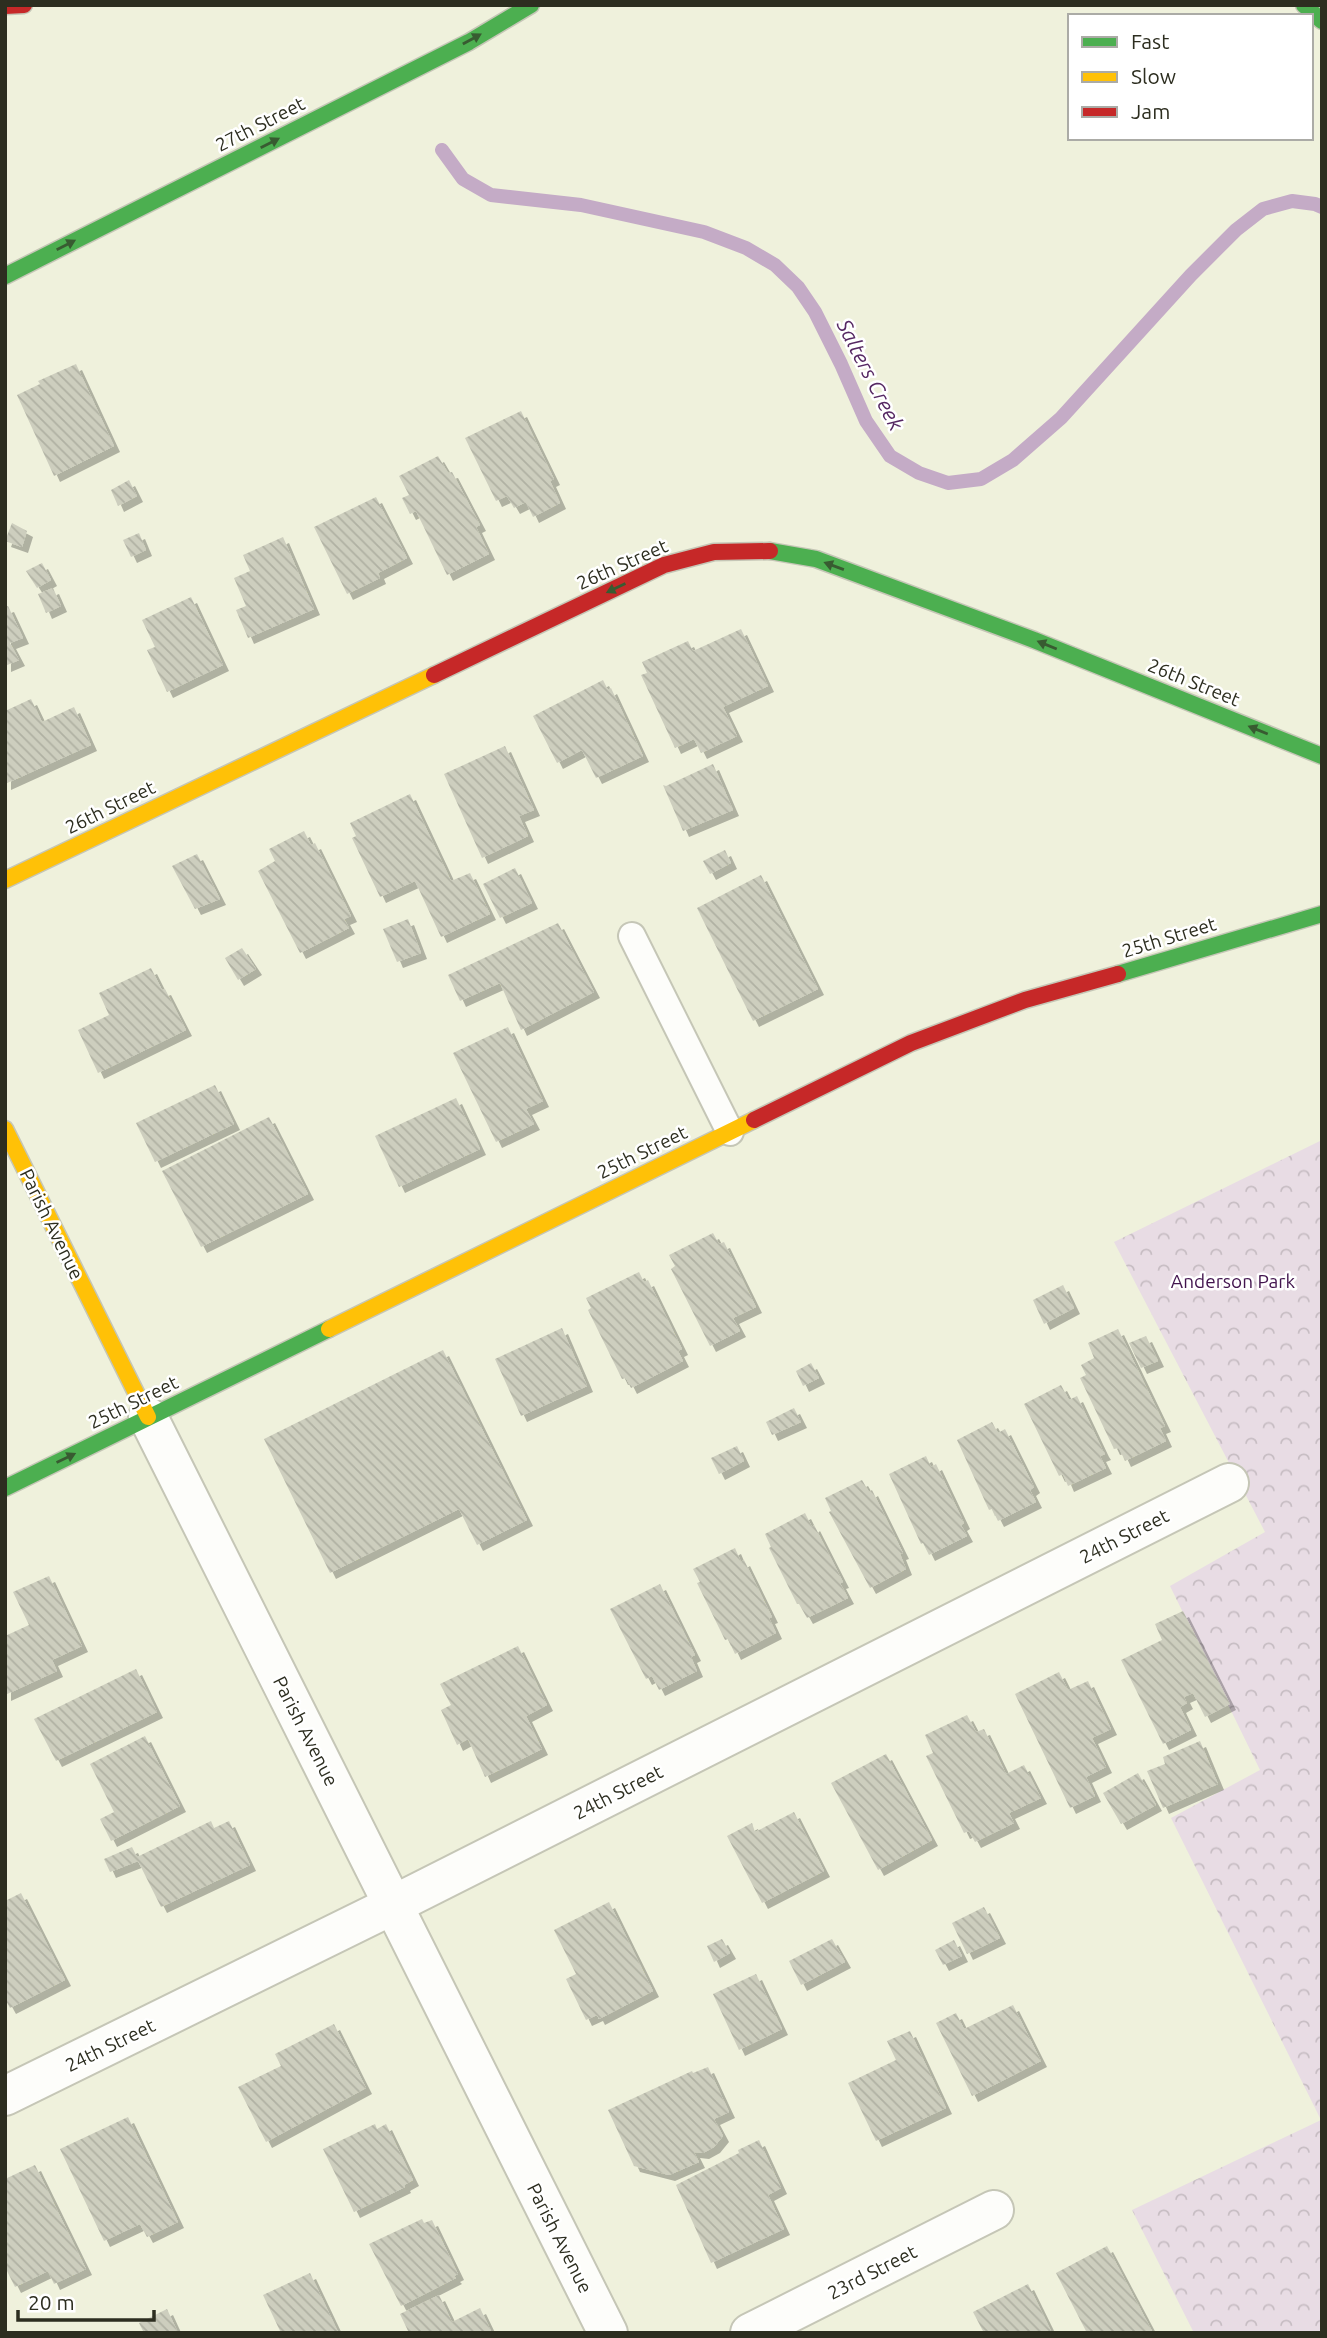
<svg xmlns="http://www.w3.org/2000/svg" width="1327" height="2338" font-family="Ubuntu,sans-serif">
	<style>
		.park { fill: url(#park-crowns) }
		.lines { fill: none; stroke-linecap: round; stroke-linejoin: round }
		.stream { stroke: #c4abc6; stroke-width: 14 }
		.building { fill: url(#building-back-hatch); filter: url(#shadow) }
		.lane-casing { stroke: #c5c6b6; stroke-width: 30 }
		.street-casing { stroke: #c5c6b6; stroke-width: 42 }
		.fast-casing { stroke: #c5c6b6; stroke-width: 19 }
		.slow-casing { stroke: #c5c6b6; stroke-width: 19 }
		.jam-casing { stroke: #c5c6b6; stroke-width: 19 }
		.lane { stroke: #fdfdfa; stroke-width: 26 }
		.street { stroke: #fdfdfa; stroke-width: 38 }
		.fast { stroke: #4caf50; stroke-width: 16 }
		.slow { stroke: #ffc107; stroke-width: 16 }
		.jam { stroke: #c62828; stroke-width: 16 }
		.oneway { fill: #385b31 }
		.labels { text-anchor: middle; stroke-width: 5; stroke-linejoin: round; paint-order: stroke }
		.street-label { font-size: 19px; fill: #2d2e20; stroke: #fff }
		.park-label { font-size: 19px; fill: #42144e; stroke: #fff }
		.water-label { font-size: 21px; font-style: italic; fill: #562863; stroke: #fff }
	</style>
	<defs>
		<pattern id="park-crowns" width="20" height="18" patternUnits="userSpaceOnUse" patternTransform="scale(1.75)"><rect width="20" height="18" fill="#e8dce4"/><path d="M2 6a3 3 0 1 1 6 0M12 15a3 3 0 1 1 6 0" fill="none" stroke="#c7bdc3"/></pattern>
		<pattern id="building-back-hatch" width="6" height="6" patternUnits="userSpaceOnUse" patternTransform="scale(1.75)"><rect width="6" height="6" fill="#cdcebe"/><path d="M-1 5l2 2M0 0l6 6M5-1l2 2" fill="none" stroke="#b0b1a3"/></pattern>
		<filter id="shadow"><feDropShadow dx="6" dy="6" stdDeviation="0" flood-color="#0004"/></filter>
	</defs>
	<rect width="100%" height="100%" fill="#eff1dc"/>
	<path class="park" d="M1322 1140V2333H1194L1132 2210 1321 2120 1171 1818 1260 1770 1170 1586 1265 1532 1114 1242Z"/>
	<g class="lines">
		<path class="stream" d="M442 150 463 179 491 195 581 205 704 232 746 248 775 265 798 287 815 312 841 364 866 421 890 456 919 473 948 483 981 479 1013 460 1061 418 1191 275 1236 230 1263 209 1292 201 1315 204 1322 207"/>
	</g>
	<g class="building">
		<path d="M76 364 114 446 54 476 17 395 40 384 38 381Z"/>
		<path d="M521 411 554 479 550 481 560 503 533 517 526 502 514 508 507 496 496 501 465 438Z"/>
		<path d="M438 456 448 473 452 472 480 525 476 527 489 554 447 575 416 511 410 514 402 498 409 495 399 476Z"/>
		<path d="M129 480 137 496 118 506 111 490Z"/>
		<path d="M376 497 407 558 378 573 380 578 347 594 314 527Z"/>
		<path d="M12 523 27 531 22 547 5 541Z"/>
		<path d="M139 533 146 550 131 557 123 540Z"/>
		<path d="M283 537 314 609 248 638 236 610 246 606 234 578 250 571 243 555Z"/>
		<path d="M42 563 51 580 37 588 26 571Z"/>
		<path d="M53 588 61 606 46 613 38 594Z"/>
		<path d="M191 597 223 665 167 692 147 650 155 647 142 620Z"/>
		<path d="M8 606 23 638 10 643 19 660 5 666V607Z"/>
		<path d="M741 629 768 686 723 707 737 736 701 753 694 739 675 748 641 675 647 673 642 662 688 641 693 651Z"/>
		<path d="M603 680 608 690 611 688 643 756 596 778 582 750 557 763 533 716Z"/>
		<path d="M31 699 42 722 74 707 91 745 5 784V711Z"/>
		<path d="M505 746 534 810 519 816 528 836 482 858 444 774Z"/>
		<path d="M713 764 733 810 683 831 663 785 666 786Z"/>
		<path d="M410 794 451 881 470 873 490 914 441 937 415 881 380 897 352 838 356 836 350 823Z"/>
		<path d="M304 831 311 845 315 843 351 916 344 919 349 928 300 953 258 871 275 861 269 849Z"/>
		<path d="M725 850 731 863 710 874 703 861Z"/>
		<path d="M197 854 220 899 195 909 172 866Z"/>
		<path d="M515 868 532 903 500 918 483 884Z"/>
		<path d="M761 875 818 989 753 1021 697 908Z"/>
		<path d="M408 919 421 953 397 962 383 929Z"/>
		<path d="M558 923 594 992 521 1030 500 983 460 1001 448 975Z"/>
		<path d="M242 948 256 969 238 980 225 958Z"/>
		<path d="M151 968 162 990 165 989 186 1030 98 1073 78 1030 109 1015 99 993Z"/>
		<path d="M508 1027 543 1101 526 1109 534 1124 496 1142 453 1053Z"/>
		<path d="M215 1085 234 1124 155 1162 136 1123Z"/>
		<path d="M456 1098 480 1149 399 1187 375 1136Z"/>
		<path d="M269 1117 308 1194 201 1247 162 1171Z"/>
		<path d="M713 1233 719 1244 724 1242 756 1307 733 1318 740 1331 710 1346 671 1269 675 1266 669 1255Z"/>
		<path d="M639 1272 644 1282 648 1280 682 1349 678 1351 683 1361 631 1388 626 1378 622 1379 588 1310 591 1308 586 1298Z"/>
		<path d="M1063 1285 1074 1308 1044 1324 1033 1300Z"/>
		<path d="M562 1328 587 1386 521 1416 495 1359Z"/>
		<path d="M1118 1329 1165 1426 1160 1428 1166 1441 1125 1461 1119 1448 1114 1449 1080 1378 1086 1375 1081 1365 1094 1358 1088 1343Z"/>
		<path d="M1146 1336 1158 1361 1141 1368 1129 1343Z"/>
		<path d="M443 1350 527 1520 477 1545 459 1509 330 1573 264 1439Z"/>
		<path d="M811 1363 819 1378 803 1386 796 1371Z"/>
		<path d="M1061 1385 1069 1400 1077 1396 1103 1451 1105 1454 1100 1456 1106 1468 1068 1486 1063 1474 1059 1476 1024 1404Z"/>
		<path d="M794 1408 801 1422 772 1435 766 1422Z"/>
		<path d="M992 1422 998 1433 1005 1429 1034 1487 1030 1490 1036 1502 998 1521 992 1509 989 1510 957 1440Z"/>
		<path d="M737 1446 744 1461 719 1474 711 1458Z"/>
		<path d="M926 1456 931 1467 936 1464 964 1523 961 1525 967 1536 929 1555 923 1543 921 1544 889 1474Z"/>
		<path d="M862 1480 869 1492 872 1490 903 1553 900 1554 906 1569 870 1588 829 1512 831 1511 825 1498Z"/>
		<path d="M805 1513 812 1527 814 1525 843 1582 840 1583 848 1598 807 1618 799 1604H797L769 1548 771 1547 765 1534Z"/>
		<path d="M735 1548 741 1562 744 1560 772 1617 769 1618 776 1633 735 1654 728 1639 725 1640 697 1583 700 1582 693 1569Z"/>
		<path d="M49 1576 82 1646 52 1660 57 1671 5 1695V1636L29 1625 13 1592Z"/>
		<path d="M660 1584 695 1655 691 1657 697 1671 659 1690 652 1676 646 1679 610 1609Z"/>
		<path d="M1183 1611 1230 1704 1205 1717 1193 1693 1184 1697 1187 1703 1180 1707 1191 1730 1163 1744 1121 1660 1162 1640 1155 1624Z"/>
		<path d="M518 1646 547 1705 526 1716 542 1749 485 1777 468 1739 457 1745 441 1710 451 1705 440 1684Z"/>
		<path d="M136 1669 157 1712 56 1761 34 1719Z"/>
		<path d="M1059 1672 1068 1690 1088 1681 1111 1729 1092 1738 1106 1767 1086 1777 1095 1796 1070 1808 1015 1694Z"/>
		<path d="M967 1715 976 1732 984 1729 1006 1774 1024 1765 1041 1798 1009 1813 1014 1823 975 1842 969 1831 964 1833 926 1756 933 1753 925 1735Z"/>
		<path d="M145 1736 180 1806 111 1841 100 1819 114 1812 90 1764Z"/>
		<path d="M1200 1741 1218 1784 1163 1808 1147 1771 1165 1764 1163 1757Z"/>
		<path d="M886 1754 932 1840 878 1870 831 1783Z"/>
		<path d="M1138 1773 1156 1805 1121 1824 1103 1793Z"/>
		<path d="M794 1812 824 1871 762 1903 727 1836 752 1823 755 1832Z"/>
		<path d="M211 1821 214 1828 229 1821 250 1865 161 1907 138 1861 110 1872 104 1859 132 1847 137 1857Z"/>
		<path d="M21 1893 65 1980 10 2008 5 1999V1901Z"/>
		<path d="M609 1902 653 1991 599 2019 597 2015 586 2020 566 1979 576 1974 554 1930Z"/>
		<path d="M984 1907 1000 1938 967 1954 952 1923Z"/>
		<path d="M722 1939 730 1953 714 1962 707 1946Z"/>
		<path d="M832 1939 845 1962 801 1985 789 1961Z"/>
		<path d="M954 1940 962 1956 943 1965 935 1950Z"/>
		<path d="M756 1974 782 2029 739 2050 713 1994Z"/>
		<path d="M1013 2005 1041 2061 972 2096 936 2023 956 2013 964 2029Z"/>
		<path d="M334 2024 366 2088 266 2142 238 2087 281 2066 275 2054Z"/>
		<path d="M910 2031 946 2108 876 2141 848 2083 896 2060 887 2041Z"/>
		<path d="M708 2067 729 2112 714 2119 723 2136 714 2147 703 2153 694 2152 699 2162 669 2175 634 2166 608 2110 692 2071 693 2073Z"/>
		<path d="M128 2117 178 2222 147 2237 140 2224 104 2241 60 2149Z"/>
		<path d="M375 2124 377 2129 386 2124 413 2180 404 2185 405 2187 354 2212 323 2149Z"/>
		<path d="M759 2140 781 2188 768 2195 784 2229 711 2263 676 2185 739 2153 738 2150Z"/>
		<path d="M35 2165 86 2269 54 2284 48 2271 15 2287 5 2267V2179Z"/>
		<path d="M422 2219 424 2223 432 2220 458 2274 454 2276 456 2278 401 2306 369 2244Z"/>
		<path d="M1107 2246 1152 2331 1148 2333H1087L1056 2273Z"/>
		<path d="M310 2273 338 2332 281 2333 263 2295Z"/>
		<path d="M1028 2284 1052 2333H984L973 2312Z"/>
		<path d="M439 2295 452 2322 480 2308 492 2333H409L400 2314Z"/>
		<path d="M167 2309 178 2333H144L139 2323Z"/>
	</g>
	<g class="lines">
		<defs>
			<path id="lane" d="M632 936 730 1132"/>
			<g id="street">
				<path d="M148 1417 608 2333"/>
				<path d="M5 2096 393 1905 1229 1483"/>
				<path d="M750 2333 994 2210"/>
			</g>
			<g id="fast">
				<path d="M1304 5 1322 21"/>
				<path d="M5 276 469 42 531 5"/>
				<path d="M770 551 816 559 1034 640 1322 756"/>
				<path d="M1118 974 1322 914"/>
				<path d="M5 1488 329 1329"/>
			</g>
			<g id="slow">
				<path d="M5 880 434 675"/>
				<path d="M5 1129 148 1417"/>
				<path d="M329 1329 754 1120"/>
			</g>
			<g id="jam">
				<path d="M5 6 24 5"/>
				<path d="M434 675 664 565 714 552 770 551"/>
				<path d="M754 1120 911 1043 1025 1000 1118 974"/>
			</g>
		</defs>
		<use href="#lane" class="lane-casing"/>
		<use href="#street" class="street-casing"/>
		<use href="#fast" class="fast-casing"/>
		<use href="#slow" class="slow-casing"/>
		<use href="#jam" class="jam-casing"/>
		<use href="#lane" class="lane"/>
		<use href="#street" class="street"/>
		<use href="#fast" class="fast"/>
		<use href="#slow" class="slow"/>
		<use href="#jam" class="jam"/>
	</g>
	<defs><path id="oneway-solid" d="M-6-.8H1V-3.2L6.5 0L1 3.2V.8H-6Z" transform="scale(1.75)"/></defs>
	<g class="oneway">
		<use href="#oneway-solid" transform="translate(472 39) rotate(-29)"/>
		<use href="#oneway-solid" transform="translate(270 143) rotate(-27)"/>
		<use href="#oneway-solid" transform="translate(66 245) rotate(-27)"/>
		<use href="#oneway-solid" transform="translate(834 566) rotate(-160)"/>
		<use href="#oneway-solid" transform="translate(616 588) rotate(154)"/>
		<use href="#oneway-solid" transform="translate(1047 645) rotate(-158)"/>
		<use href="#oneway-solid" transform="translate(1258 730) rotate(-158)"/>
		<use href="#oneway-solid" transform="translate(66 1458) rotate(-26)"/>
	</g>
	<g class="labels">
		<g class="street-label">
			<text transform="translate(260 124) rotate(-27)" y="7">27th Street</text>
			<text transform="translate(622 564) rotate(-24)" y="7">26th Street</text>
			<text transform="translate(1194 682) rotate(22)" y="7">26th Street</text>
			<text transform="translate(110 807) rotate(-26)" y="7">26th Street</text>
			<text transform="translate(1169 937) rotate(-17)" y="7">25th Street</text>
			<text transform="translate(642 1152) rotate(-26)" y="7">25th Street</text>
			<text transform="translate(52 1224) rotate(64)" y="7">Parish Avenue</text>
			<text transform="translate(133 1402) rotate(-26)" y="7">25th Street</text>
			<text transform="translate(1124 1536) rotate(-27)" y="7">24th Street</text>
			<text transform="translate(306 1731) rotate(63)" y="7">Parish Avenue</text>
			<text transform="translate(618 1792) rotate(-27)" y="7">24th Street</text>
			<text transform="translate(110 2045) rotate(-26)" y="7">24th Street</text>
			<text transform="translate(560 2238) rotate(63)" y="7">Parish Avenue</text>
			<text transform="translate(872 2272) rotate(-27)" y="7">23rd Street</text>
		</g>
		<g class="park-label">
			<text x="1233" y="1288">Anderson Park</text>
		</g>
		<g class="water-label">
			<text transform="translate(870 375) rotate(63)" y="7">Salters Creek</text>
		</g>
	</g>
	<rect width="1327" height="2338" fill="none" stroke="#2d2e20" stroke-width="14"/>
	<rect x="1068" y="14" width="245" height="126" fill="#ffffff" stroke="#ababa6" stroke-width="2"/>
	<rect x="1082" y="37" width="35" height="10" fill="#4caf50" stroke="#ababa6" stroke-width="2"/>
	<text x="1131" y="49" font-size="21" fill="#2d2e20">Fast</text>
	<rect x="1082" y="72" width="35" height="10" fill="#ffc107" stroke="#ababa6" stroke-width="2"/>
	<text x="1131" y="84" font-size="21" fill="#2d2e20">Slow</text>
	<rect x="1082" y="107" width="35" height="10" fill="#c62828" stroke="#ababa6" stroke-width="2"/>
	<text x="1131" y="119" font-size="21" fill="#2d2e20">Jam</text>
	<path d="M18 2310v10h136v-10" fill="none" stroke="#2d2e20" stroke-width="3.5"/>
	<text x="28" y="2310" font-size="21" fill="#2d2e20" stroke="#ffffff" stroke-width="5" paint-order="stroke">20 m</text>
</svg>
